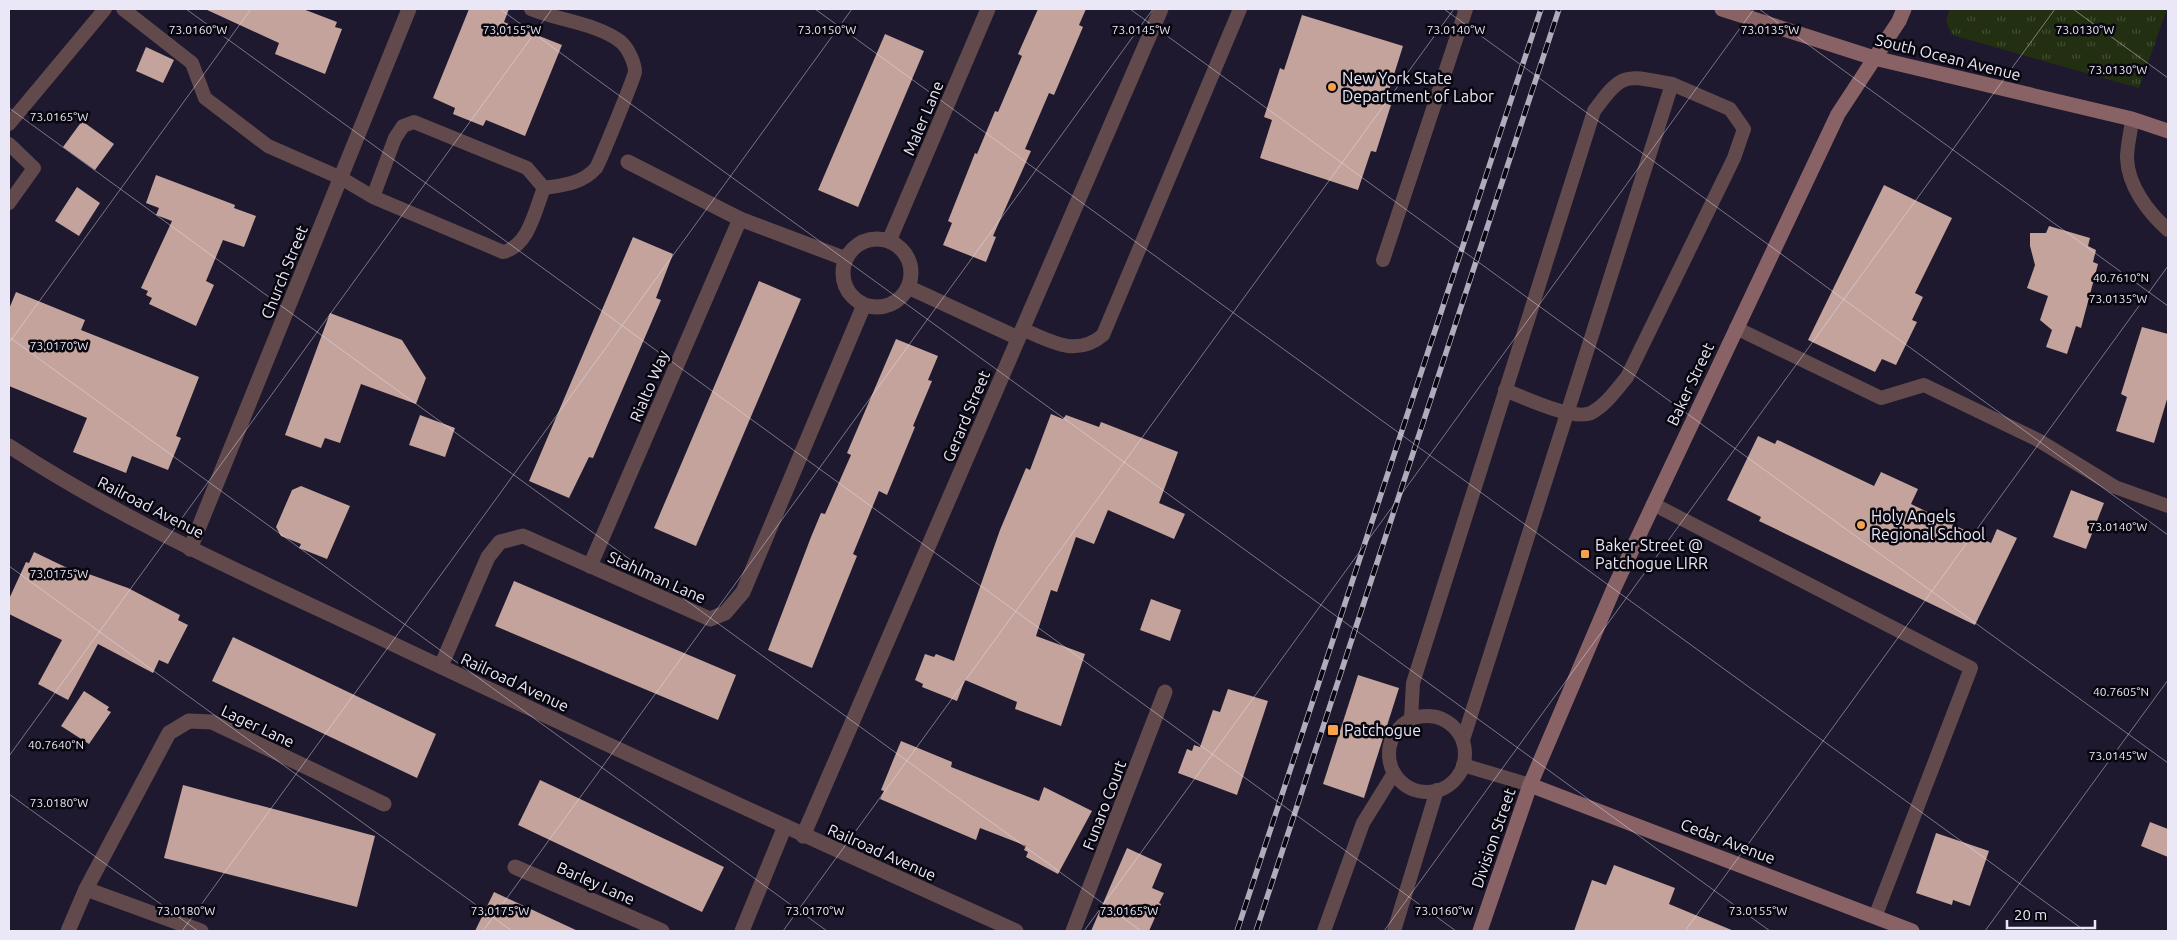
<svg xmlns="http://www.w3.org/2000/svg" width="2177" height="940" font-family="Ubuntu,sans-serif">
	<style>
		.grass { fill: url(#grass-tufts) }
		.building { fill: #c3a39c }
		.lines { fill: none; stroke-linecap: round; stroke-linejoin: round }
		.lane { stroke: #624a4c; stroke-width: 14 }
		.street { stroke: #624a4c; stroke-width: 15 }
		.secondary { stroke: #896266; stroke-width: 15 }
		.rail-casing { stroke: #b0acbd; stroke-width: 5.5 }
		.rail { stroke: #08060f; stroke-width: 4; stroke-dasharray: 11; stroke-linecap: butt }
		.ticks { fill: none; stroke: #eae7f6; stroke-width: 1; stroke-opacity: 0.45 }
		.poi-dot { fill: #f8a14b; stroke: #08060f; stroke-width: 2 }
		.labels { text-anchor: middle; stroke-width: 5; stroke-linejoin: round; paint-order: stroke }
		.street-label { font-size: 16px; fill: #eae7f6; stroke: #08060f }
		.poi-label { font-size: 16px; fill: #eae7f6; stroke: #08060f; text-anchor: start }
		.ticks-label { font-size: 12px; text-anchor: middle; fill: #eae7f6; stroke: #08060f; stroke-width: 5; stroke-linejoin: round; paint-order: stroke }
	</style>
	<defs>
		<pattern id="grass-tufts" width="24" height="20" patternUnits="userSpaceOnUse" patternTransform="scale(1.25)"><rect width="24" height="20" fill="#232f11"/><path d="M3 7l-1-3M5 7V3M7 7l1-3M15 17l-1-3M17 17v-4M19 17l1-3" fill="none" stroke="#434d34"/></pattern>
	</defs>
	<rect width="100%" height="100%" fill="#1e192e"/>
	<path class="grass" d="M1950 9H2167L2139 88 1952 35 1946 21Z"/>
	<g class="building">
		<path d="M205 9H303L337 22 335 27 342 29 325 74 275 54 279 43Z"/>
		<path d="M469 9H509L504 22 562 45 525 136 486 120 483 126 453 114 455 108 433 98Z"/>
		<path d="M1038 9H1086L1079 25 1083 27 1054 95 1049 93 1025 149 1031 151 993 236 996 237 986 262 943 245 952 223 948 221 975 153 977 154 995 111 998 112 1022 56 1018 54Z"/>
		<path d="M1302 15 1403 46 1385 103 1391 105 1376 152 1371 151 1358 190 1260 158 1272 120 1264 117 1280 68 1284 70Z"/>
		<path d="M885 34 924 51 858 207 818 190Z"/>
		<path d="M146 47 174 60 163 83 136 71Z"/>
		<path d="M82 121 114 144 95 170 63 147Z"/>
		<path d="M156 175 222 200 235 205 234 208 256 216 244 247 223 240 206 281 214 285 196 326 149 304 152 298 146 295 148 291 141 288 172 221 156 215 159 208 146 203Z"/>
		<path d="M1884 185 1952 218 1915 293 1923 297 1912 320 1917 322 1896 365 1882 359 1875 372 1808 340Z"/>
		<path d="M77 187 100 203 79 236 55 221Z"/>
		<path d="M2049 226 2090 238 2088 246 2096 250 2093 262 2098 264 2081 328 2076 326 2067 354 2046 347 2052 330 2040 320 2048 296 2027 288 2035 265 2030 246V233H2046Z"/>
		<path d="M633 237 673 254 656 298 661 300 593 458 589 457 569 498 529 481Z"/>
		<path d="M759 281 801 299 696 546 654 528Z"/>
		<path d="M16 292 85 320 81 330 199 377 176 436 181 438 168 470 132 456 126 473 73 452 87 418 9 386V309Z"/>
		<path d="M330 313 402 340 426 378 416 404 361 384 340 443 325 438 321 448 285 435Z"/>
		<path d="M2142 327 2168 334V396L2154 443 2116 431 2127 397 2121 394Z"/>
		<path d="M896 339 938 356 928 380 932 381 913 426 915 427 887 495 879 491 853 554 857 556 812 668 768 650 811 537 821 513 825 514 851 455 847 453Z"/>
		<path d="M1051 414 1063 419 1066 415 1099 427 1101 422 1178 452 1159 503 1185 514 1174 539 1108 510 1094 544 1076 537 1057 592 1051 590 1036 636 1085 654 1061 726 1015 709 1017 702 965 680 957 701 922 687 923 684 915 680 925 654 934 657 936 654 954 661 1000 530 1026 468 1030 470Z"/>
		<path d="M420 415 455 428 445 457 409 445Z"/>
		<path d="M1758 436 1775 444 1777 440 1780 441 1874 486 1881 472 1918 489 1911 504 1991 543 1997 529 2017 538 1975 625 1759 521 1761 517 1727 500Z"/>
		<path d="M301 486 350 506 327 559 299 548 301 544 281 536 276 527 292 490Z"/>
		<path d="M2071 490 2104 503 2086 549 2053 537Z"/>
		<path d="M34 552 82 575 83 572 128 588 180 615 178 620 188 625 168 664 159 660 153 673 98 644 68 700 38 684 62 640 9 614V599L26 562 29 563Z"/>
		<path d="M514 581 736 675 718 720 495 626Z"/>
		<path d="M1151 599 1181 610 1170 641 1140 630Z"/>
		<path d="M233 637 436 734 417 778 212 681Z"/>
		<path d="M1358 675 1399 688 1364 798 1323 784Z"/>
		<path d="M1228 689 1268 701 1237 795 1178 773 1187 749 1192 751 1194 745 1200 747 1213 710 1220 712Z"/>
		<path d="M84 691 109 707 107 710 111 712 89 744 61 726Z"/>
		<path d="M901 741 952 762 951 767 1039 801 1044 787 1092 811 1058 874 1026 857 1028 852 1024 850 1026 846 980 828 976 840 880 799 884 791 881 790Z"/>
		<path d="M540 780 724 867 702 912 518 825Z"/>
		<path d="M183 785 375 836 357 907 164 858Z"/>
		<path d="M2150 822 2168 829V857L2141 846Z"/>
		<path d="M1936 833 1989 851 1970 906 1953 900 1952 905 1916 893Z"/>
		<path d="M1127 848 1162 864 1152 888 1164 893 1159 903 1161 904 1149 931H1091Z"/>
		<path d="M1614 865 1675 888 1669 904 1734 931H1574L1592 880 1606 885Z"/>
		<path d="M494 892 578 931H475Z"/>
	</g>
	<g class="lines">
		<g class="lane">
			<path d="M123 9 192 63 205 98 268 146 341 178 373 197 503 252C529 246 535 210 544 188L527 168 414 122 403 126 395 138 373 197"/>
			<path d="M531 9C557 20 599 24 621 42 628 48 635 63 635 72 634 78 599 164 596 168 582 184 563 185 544 188"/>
			<path d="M2132 119C2131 132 2127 145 2127 158 2128 186 2148 212 2168 230"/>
			<path d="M9 124 105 9"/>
			<path d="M9 144 34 168 9 203"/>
			<path d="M1383 260 1466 9H1464"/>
			<path d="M1736 328 1881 398 1924 385 2038 440 2115 487 2168 506"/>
			<path d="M1022 329C1050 341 1076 358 1103 335L1240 9"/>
			<path d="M1505 390C1523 397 1573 421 1591 413 1606 405 1616 390 1627 377L1734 158 1744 129 1730 109 1672 84"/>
			<path d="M1653 504 1971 668 1875 917"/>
			<circle cx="1427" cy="754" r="38"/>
			<path d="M1411 719 1413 683 1594 111C1624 70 1625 76 1672 84L1463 740"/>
			<path d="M1463 765 1530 785"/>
			<path d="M1324 931 1363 823 1394 773"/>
			<path d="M1394 931 1437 790"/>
		</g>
		<g class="street">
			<path d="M628 162 740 219 846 259"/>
			<circle cx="877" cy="273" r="34"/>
			<path d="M889 241 988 9"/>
			<path d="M908 287 1018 338"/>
			<path d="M9 446C129 525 263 582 393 644 600 742 808 837 1016 931"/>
			<path d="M190 549 409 9"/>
			<path d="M590 566 740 219"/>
			<path d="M441 666 488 557 500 542 523 536 710 619 725 613 743 592 864 305"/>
			<path d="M803 836 1161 9"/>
			<path d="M515 867 662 931"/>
			<path d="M86 889 201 931"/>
			<path d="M68 931 86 889 169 733 189 721 212 722 384 804"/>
			<path d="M742 931 785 826"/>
			<path d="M1073 931 1165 692"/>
		</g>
		<g class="secondary">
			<path d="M1722 9 1874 58 2132 119 2168 131"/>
			<path d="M1530 785 1912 931"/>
			<path d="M1480 931 1530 785 1614 588 1838 114 1899 21 1904 9"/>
		</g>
		<defs>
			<g id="rail">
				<path d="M1237 931 1541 9"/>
				<path d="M1256 931 1559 9"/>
			</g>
		</defs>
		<use href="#rail" class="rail-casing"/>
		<use href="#rail" class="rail"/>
	</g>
	<path class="ticks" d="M186 9 1456 931M500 9 1770 931M815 9 2085 931M1130 9 2168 763M1444 9 2168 535M1759 9 2168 306M2073 9 2168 78M9 108 1141 931M9 337 827 931M9 343 251 9M9 566 512 931M9 756 552 9M9 794 198 931M182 931 852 9M483 931 1153 9M783 931 1454 9M1084 931 1754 9M1384 931 2055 9M1685 931 2168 266M1985 931 2168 680"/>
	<g class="poi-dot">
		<circle cx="1332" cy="87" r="5"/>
		<circle cx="1861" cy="525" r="5"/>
		<rect x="1580" y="549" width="10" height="10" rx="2.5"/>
		<rect x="1327" y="724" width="12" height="12" rx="2.5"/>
	</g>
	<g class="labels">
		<g class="street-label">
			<text transform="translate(1948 57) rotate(14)" y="6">South Ocean Avenue</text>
			<text transform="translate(923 118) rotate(-67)" y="6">Maler Lane</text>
			<text transform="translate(284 272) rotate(-68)" y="6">Church Street</text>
			<text transform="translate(1690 384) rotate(-65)" y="6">Baker Street</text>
			<text transform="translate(649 386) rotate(-67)" y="6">Rialto Way</text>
			<text transform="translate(966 416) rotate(-67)" y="6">Gerard Street</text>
			<text transform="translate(151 507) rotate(27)" y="6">Railroad Avenue</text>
			<text transform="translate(657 577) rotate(24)" y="6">Stahlman Lane</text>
			<text transform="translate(515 682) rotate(25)" y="6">Railroad Avenue</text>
			<text transform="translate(258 726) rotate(25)" y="6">Lager Lane</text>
			<text transform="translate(1104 805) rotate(-69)" y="6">Funaro Court</text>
			<text transform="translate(1493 838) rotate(-71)" y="6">Division Street</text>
			<text transform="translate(1728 841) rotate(21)" y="6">Cedar Avenue</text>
			<text transform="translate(882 852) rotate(24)" y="6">Railroad Avenue</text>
			<text transform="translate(596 883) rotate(24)" y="6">Barley Lane</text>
		</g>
		<g class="poi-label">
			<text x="1342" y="84">New York State<tspan x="1342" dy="18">Department of Labor</tspan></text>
			<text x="1871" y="522">Holy Angels<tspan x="1871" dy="18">Regional School</tspan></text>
			<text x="1595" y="551">Baker Street @<tspan x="1595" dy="18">Patchogue LIRR</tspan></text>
			<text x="1344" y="736">Patchogue</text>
		</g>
	</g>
	<g class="ticks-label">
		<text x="1456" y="34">73.0140°W</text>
		<text x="2085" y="34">73.0130°W</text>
		<text x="198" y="34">73.0160°W</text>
		<text x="512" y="34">73.0155°W</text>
		<text x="827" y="34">73.0150°W</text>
		<text x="1141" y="34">73.0145°W</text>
		<text x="1770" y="34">73.0135°W</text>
		<text x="2118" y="74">73.0130°W</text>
		<text x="59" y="121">73.0165°W</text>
		<text x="2121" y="282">40.7610°N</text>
		<text x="2118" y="303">73.0135°W</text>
		<text x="59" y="350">73.0170°W</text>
		<text x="2118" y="531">73.0140°W</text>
		<text x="59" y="578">73.0175°W</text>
		<text x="2121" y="696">40.7605°N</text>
		<text x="56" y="749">40.7640°N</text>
		<text x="2118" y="760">73.0145°W</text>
		<text x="59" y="807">73.0180°W</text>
		<text x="186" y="915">73.0180°W</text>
		<text x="500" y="915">73.0175°W</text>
		<text x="815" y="915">73.0170°W</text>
		<text x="1129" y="915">73.0165°W</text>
		<text x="1444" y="915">73.0160°W</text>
		<text x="1758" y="915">73.0155°W</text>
	</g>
	<rect width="2177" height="940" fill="none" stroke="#eae7f6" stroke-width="20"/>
	<path d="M2007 920v8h88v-8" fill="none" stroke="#eae7f6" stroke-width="2.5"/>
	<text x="2014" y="920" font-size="15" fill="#eae7f6" stroke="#08060f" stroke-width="4" paint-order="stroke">20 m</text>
</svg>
